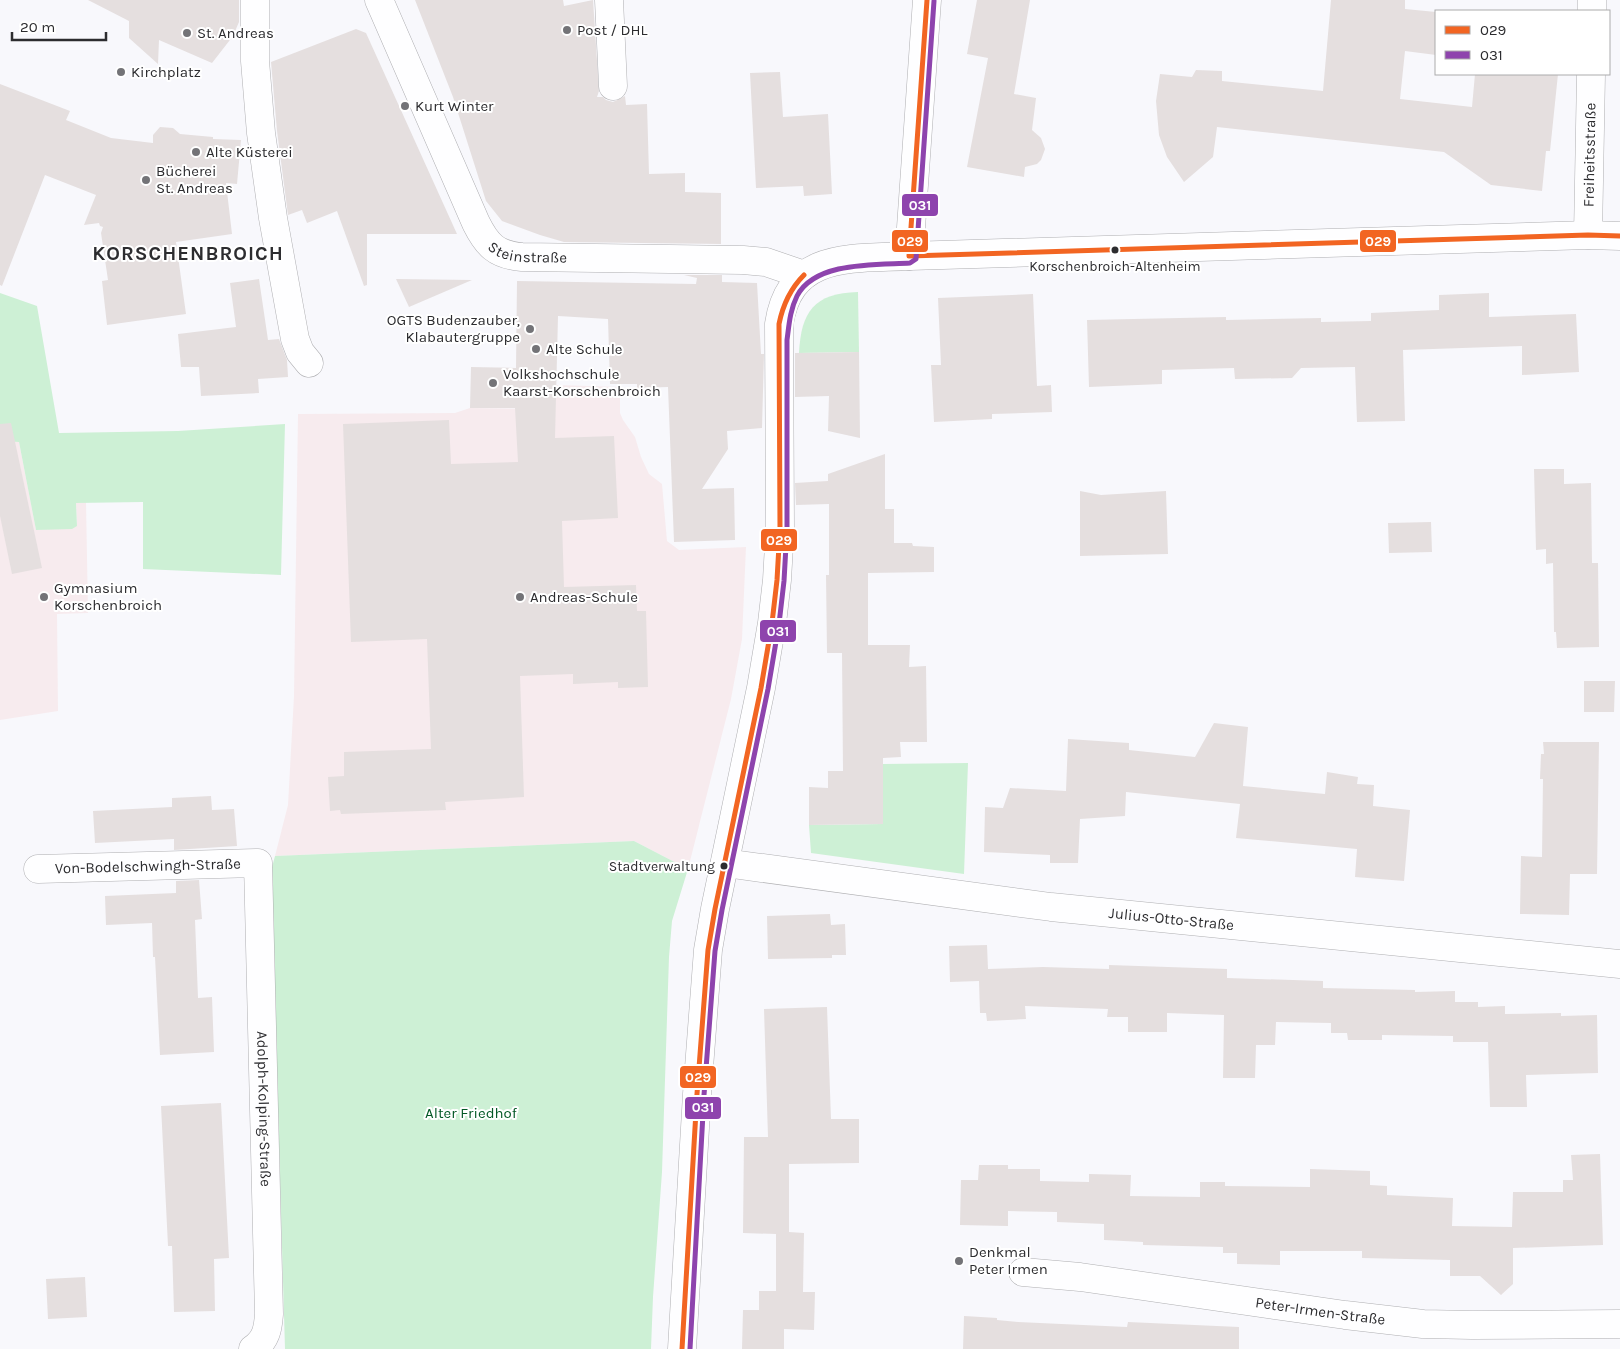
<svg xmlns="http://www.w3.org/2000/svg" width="1620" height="1349" font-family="Karla,sans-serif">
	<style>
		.education { fill: #f7ebee }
		.green { fill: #cdf0d5 }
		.building { fill: #e5dfdf }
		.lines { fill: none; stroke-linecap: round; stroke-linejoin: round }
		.minor-casing { stroke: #afafb2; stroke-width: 29 }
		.minor { stroke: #fefeff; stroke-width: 28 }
		.bus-1-casing { stroke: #fff; stroke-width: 9 }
		.bus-2-casing { stroke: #fff; stroke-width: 9 }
		.bus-1 { stroke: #f26522; stroke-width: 5 }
		.bus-2 { stroke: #8e44ad; stroke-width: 5 }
		.poi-dot { fill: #737377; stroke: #fff; stroke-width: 2 }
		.bus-dot { fill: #2c2c2f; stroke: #fff; stroke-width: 2 }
		.labels { text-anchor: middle; stroke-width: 4; stroke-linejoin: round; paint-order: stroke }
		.bus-label { font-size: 14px; fill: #2c2c2f; stroke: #fff }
		.poi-label { font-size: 15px; fill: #2c2c2f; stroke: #fff; text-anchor: start }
		.street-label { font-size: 15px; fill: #2c2c2f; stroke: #fff }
		.park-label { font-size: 15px; fill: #025825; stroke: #fff }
		.district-label { font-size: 20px; font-weight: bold; letter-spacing: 1px; fill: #2c2c2f; stroke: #fff }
		.line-badge { stroke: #fff; stroke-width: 2 }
		.badge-label { font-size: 14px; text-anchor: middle; font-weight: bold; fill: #fff }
	</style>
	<rect width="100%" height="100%" fill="#f8f8fc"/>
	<g class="education">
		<path d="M556 385 620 387V413L623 420 635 437 641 457 649 474 662 484 667 541 679 550 746 547 742 639 731 699 688 869 634 841 275 856 288 805 294 696 298 414 455 413 470 408 555 409Z"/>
		<path d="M0 441 19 442 36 530 77 526 76 503 86 502 88 613 57 614 58 711 0 720Z"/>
	</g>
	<g class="green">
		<path d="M858 292 859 352 799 353C801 312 814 293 858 292Z"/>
		<path d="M0 293 37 306 59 433 178 431 285 424 281 575 143 569V502L76 503 77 526 72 529 36 530 19 442 0 441Z"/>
		<path d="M968 763 964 874 811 853 809 825 883 824 882 764Z"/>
		<path d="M634 841 688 869 672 921 669 957 662 1172 653 1297 651 1349H285L271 871 275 856Z"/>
	</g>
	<g class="building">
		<path d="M88 0H239V22L233 36 212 63 159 40 158 64 129 38V21Z"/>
		<path d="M415 0H563L564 6 593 0 599 91 597 97H603L606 100 613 102 625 96 626 105 647 104 649 174 685 173V192L721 193V244L564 242 540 235 502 221 486 201 453 97Z"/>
		<path d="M977 0H1030L1014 94 1036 98 1032 130 1041 138 1045 149 1041 160 1037 164 1025 167 1024 177 967 167 988 58 967 54Z"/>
		<path d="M1331 0H1405V9L1436 12V55L1405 51 1400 99 1472 107 1475 74H1558L1550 151H1546L1542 191 1491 185 1444 152 1217 127 1213 157 1184 182 1167 157 1159 135 1156 101 1160 74 1192 77 1196 70 1222 71V81L1323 91Z"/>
		<path d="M356 29 366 33 457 234H367V285L364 286 337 211 307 223 302 210 288 215 277 131 271 62Z"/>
		<path d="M780 72 783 117 828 114 832 194 804 196 803 186 756 188 750 73Z"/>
		<path d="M0 84 70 111 66 120 111 138 153 143V135L160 127 173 128 180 134 213 137V139L241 140 237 184 226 183 232 234 176 242 186 314 107 325 102 281 108 280 101 233 103 227 100 226 99 223 84 225 96 195 45 175 2 286 0 285Z"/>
		<path d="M684 275H722V282L757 283 761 354H764L762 428 727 431 728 449 702 489 734 488 735 540 674 542 668 387 637 388V384H610L608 319 558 316 555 438 614 436 618 518 562 521 564 587 636 585 637 611H646L648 687 618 688V682L573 684V674L520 676 524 797 445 802 446 810 341 814 340 810 330 811 328 777 344 776V752L431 749 427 639 351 642 343 424 449 420 451 464 518 462 515 408H470L471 367 516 368 517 281 696 284 697 278Z"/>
		<path d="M259 279 268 340 279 339 287 360 288 377 258 379 259 393 201 396 199 367H181L178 334 236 327 230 283Z"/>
		<path d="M396 279 472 280 409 307Z"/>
		<path d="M1489 293V317L1576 314 1579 372 1522 375V346L1403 350 1405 421 1357 422 1355 367 1301 368 1292 378 1235 379 1234 368 1162 370V384L1089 387 1087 320 1226 317V320L1321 318V322L1371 321V313L1439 310V295Z"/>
		<path d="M1033 294 1037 386 1051 385 1052 412 992 414V419L934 422 931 365H941L938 298Z"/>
		<path d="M859 352 860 438 828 431 829 396 795 397V353Z"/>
		<path d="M11 423 42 568 12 574 0 516V424Z"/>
		<path d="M885 454V509H894V543H912L913 546 934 547V572L868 573V645H910L909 667 926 666 927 742H900L901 757 883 758V824L809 825V787L828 788V771H843L842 653H827L826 575H829V504L796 505 795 483 828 481V474Z"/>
		<path d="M1534 469H1564V484L1591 483 1592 563H1598L1599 647 1557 648 1556 632H1554L1553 563 1546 564V549L1536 550Z"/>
		<path d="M1080 491 1101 495 1166 491 1168 554 1080 556Z"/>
		<path d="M1431 522 1432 552 1389 553 1388 523Z"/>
		<path d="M1584 681H1615L1614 712H1584Z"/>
		<path d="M1214 723 1248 727 1243 786 1325 794 1327 772 1358 777 1357 784 1374 785 1373 806 1410 810 1404 881 1355 877 1357 849 1236 838 1240 804 1126 792 1125 816 1080 819 1078 863H1050V855L984 852 985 807 1003 808 1010 788 1066 791 1068 739 1129 743V750L1195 757Z"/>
		<path d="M1543 742H1599L1597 874H1570L1569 915 1520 914 1521 856 1542 857 1543 779H1540L1541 754H1544Z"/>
		<path d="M211 796 212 810 234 809 237 846 174 850V839L95 843 93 811 172 807V798Z"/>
		<path d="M199 880 202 919 195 920 198 998 212 997 214 1052 160 1055 155 957H153L152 923 106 925 105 896 176 893V881Z"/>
		<path d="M830 914 831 925 845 924 846 955H832V958L768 959 767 916Z"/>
		<path d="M987 945 988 969 1043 967 1109 969V965L1227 969V978L1323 981V988L1415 990V992L1455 991V1002H1478V1007L1505 1006V1014L1561 1013V1016L1597 1015 1598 1073 1526 1075 1527 1107H1490L1488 1042H1453V1036L1382 1035V1040H1348L1347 1033H1331V1023L1276 1022 1275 1045H1256L1255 1078H1223L1224 1015 1167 1013V1032H1128V1017H1107L1108 1009 1025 1006 1026 1019 987 1021 986 1013H980L979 981 950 982 949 946Z"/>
		<path d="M827 1007 831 1119H859V1163L789 1164V1232L804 1233 803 1292H815L814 1330 784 1329V1349H742L743 1310H759V1291H776V1234L743 1233 744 1137H768L764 1009Z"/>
		<path d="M221 1103 229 1258 214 1259 215 1311 174 1312 172 1246H168L161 1106Z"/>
		<path d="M1600 1154 1603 1245 1513 1248V1284L1501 1295 1480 1276H1450V1260L1362 1258V1251H1280V1265L1237 1264V1253H1223V1247L1143 1245V1242L1104 1240V1224L1057 1222V1212L1008 1211V1226L960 1225 961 1180H978L979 1165H1008V1169H1040V1181L1089 1182V1174L1131 1175 1130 1196 1200 1197V1182H1225V1186L1310 1187V1169L1370 1171V1185L1387 1186V1195L1453 1198 1452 1226 1512 1227 1513 1192H1563V1180H1573L1571 1155Z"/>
		<path d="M85 1277 87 1317 48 1319 46 1279Z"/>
		<path d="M964 1316 997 1318V1320L1018 1322 1127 1327 1128 1322 1239 1327V1349H963Z"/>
	</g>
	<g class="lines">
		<defs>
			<g id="minor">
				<path d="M255 0V61L261 133 273 218 295 339 300 352 309 363"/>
				<path id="s1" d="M379 0 476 223C487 245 496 255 522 257L743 260 766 262 804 275"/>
				<path d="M609 0 613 86"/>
				<path d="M1592 11V0"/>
				<path id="s2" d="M1588 235 1591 74"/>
				<path d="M909 256 927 0"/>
				<path id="s3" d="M725 863 1051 907 1620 964"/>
				<path id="s4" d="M38 869 258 863 269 1314C268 1329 266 1340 253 1349"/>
				<path id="s5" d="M1023 1272 1080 1277 1345 1315 1423 1324 1472 1325 1620 1324"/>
				<path d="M682 1349 697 1094 708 950 715 909 761 688 772 623 777 580 780 528 779 324C790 251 852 259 909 256L1588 235 1620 236"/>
			</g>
		</defs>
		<use href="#minor" class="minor-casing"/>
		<use href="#minor" class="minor"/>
		<defs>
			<g id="bus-1">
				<path d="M927 0 909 256 1588 235 1620 236"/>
				<path d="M682 1349 697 1094 708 950 715 909 761 688 772 623 777 580 780 528 779 324C783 304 790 289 804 275"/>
			</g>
			<path id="bus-2" d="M690 1349 704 1095 715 951 722 910 768 689 779 624 784 581 787 528V340C789 325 790 310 797 296 815 261 877 265 910 263L916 259 934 1"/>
		</defs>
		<use href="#bus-1" class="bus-1-casing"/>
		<use href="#bus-2" class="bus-2-casing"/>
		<use href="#bus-1" class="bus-1"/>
		<use href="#bus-2" class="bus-2"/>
	</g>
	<g class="poi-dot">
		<circle cx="567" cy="30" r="5"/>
		<circle cx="187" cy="33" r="5"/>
		<circle cx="121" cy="72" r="5"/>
		<circle cx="405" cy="106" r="5"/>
		<circle cx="196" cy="152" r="5"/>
		<circle cx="146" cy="180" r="5"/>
		<circle cx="530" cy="329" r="5"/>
		<circle cx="536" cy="349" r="5"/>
		<circle cx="493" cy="383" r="5"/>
		<circle cx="44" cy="597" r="5"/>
		<circle cx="520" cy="597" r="5"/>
		<circle cx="959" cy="1261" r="5"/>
	</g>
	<g class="bus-dot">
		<circle cx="1115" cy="250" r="4.5"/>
		<circle cx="724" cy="866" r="4.5"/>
	</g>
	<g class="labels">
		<g class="bus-label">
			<text x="1115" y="271">Korschenbroich-Altenheim</text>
			<text x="715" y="871" text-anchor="end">Stadtverwaltung</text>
		</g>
		<g class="poi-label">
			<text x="577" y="35">Post / DHL</text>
			<text x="197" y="38">St. Andreas</text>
			<text x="131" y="77">Kirchplatz</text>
			<text x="415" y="111">Kurt Winter</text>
			<text x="206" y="157">Alte Küsterei</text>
			<text x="156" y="176">Bücherei<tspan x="156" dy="17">St. Andreas</tspan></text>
			<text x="520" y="325" text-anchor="end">OGTS Budenzauber,<tspan x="520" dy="17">Klabautergruppe</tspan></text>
			<text x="546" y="354">Alte Schule</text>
			<text x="503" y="379">Volkshochschule<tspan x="503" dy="17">Kaarst-Korschenbroich</tspan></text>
			<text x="54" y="593">Gymnasium<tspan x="54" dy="17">Korschenbroich</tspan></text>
			<text x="530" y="602">Andreas-Schule</text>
			<text x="969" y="1257">Denkmal<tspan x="969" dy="17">Peter Irmen</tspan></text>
		</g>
		<g class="street-label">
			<text dy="5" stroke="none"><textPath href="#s2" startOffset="80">Freiheitsstraße</textPath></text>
			<text dy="5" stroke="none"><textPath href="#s1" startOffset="309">Steinstraße</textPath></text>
			<text dy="5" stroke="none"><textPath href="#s4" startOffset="110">Von-Bodelschwingh-Straße</textPath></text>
			<text dy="5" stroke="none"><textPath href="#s3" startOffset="450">Julius-Otto-Straße</textPath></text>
			<text dy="5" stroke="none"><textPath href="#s4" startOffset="466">Adolph-Kolping-Straße</textPath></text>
			<text dy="5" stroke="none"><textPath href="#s5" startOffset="300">Peter-Irmen-Straße</textPath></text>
		</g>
		<g class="park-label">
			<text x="471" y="1118">Alter Friedhof</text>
		</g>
		<g class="district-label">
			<text x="188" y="260">KORSCHENBROICH</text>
		</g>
	</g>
	<g class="line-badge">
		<rect x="901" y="193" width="38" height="24" rx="5" fill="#8e44ad"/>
		<rect x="891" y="229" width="38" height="24" rx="5" fill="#f26522"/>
		<rect x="1359" y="229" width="38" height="24" rx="5" fill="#f26522"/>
		<rect x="760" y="528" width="38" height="24" rx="5" fill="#f26522"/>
		<rect x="759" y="619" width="38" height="24" rx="5" fill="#8e44ad"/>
		<rect x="679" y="1065" width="38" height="24" rx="5" fill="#f26522"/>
		<rect x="684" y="1096" width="38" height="24" rx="5" fill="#8e44ad"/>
	</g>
	<g class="badge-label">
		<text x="920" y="210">031</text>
		<text x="910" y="246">029</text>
		<text x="1378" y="246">029</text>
		<text x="779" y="545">029</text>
		<text x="778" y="636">031</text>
		<text x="698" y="1082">029</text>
		<text x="703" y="1112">031</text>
	</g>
	<rect x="1435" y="10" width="175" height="65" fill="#ffffff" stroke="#ababac"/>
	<rect x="1445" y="26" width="25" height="8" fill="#f26522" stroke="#ababac"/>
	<text x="1480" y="35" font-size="15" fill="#2c2c2f">029</text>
	<rect x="1445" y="51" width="25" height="8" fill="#8e44ad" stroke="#ababac"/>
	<text x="1480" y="60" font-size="15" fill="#2c2c2f">031</text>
	<path d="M12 32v8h94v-8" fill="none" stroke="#2c2c2f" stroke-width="2.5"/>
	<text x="20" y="32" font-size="15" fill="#2c2c2f" stroke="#ffffff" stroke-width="4" paint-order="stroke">20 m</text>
</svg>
